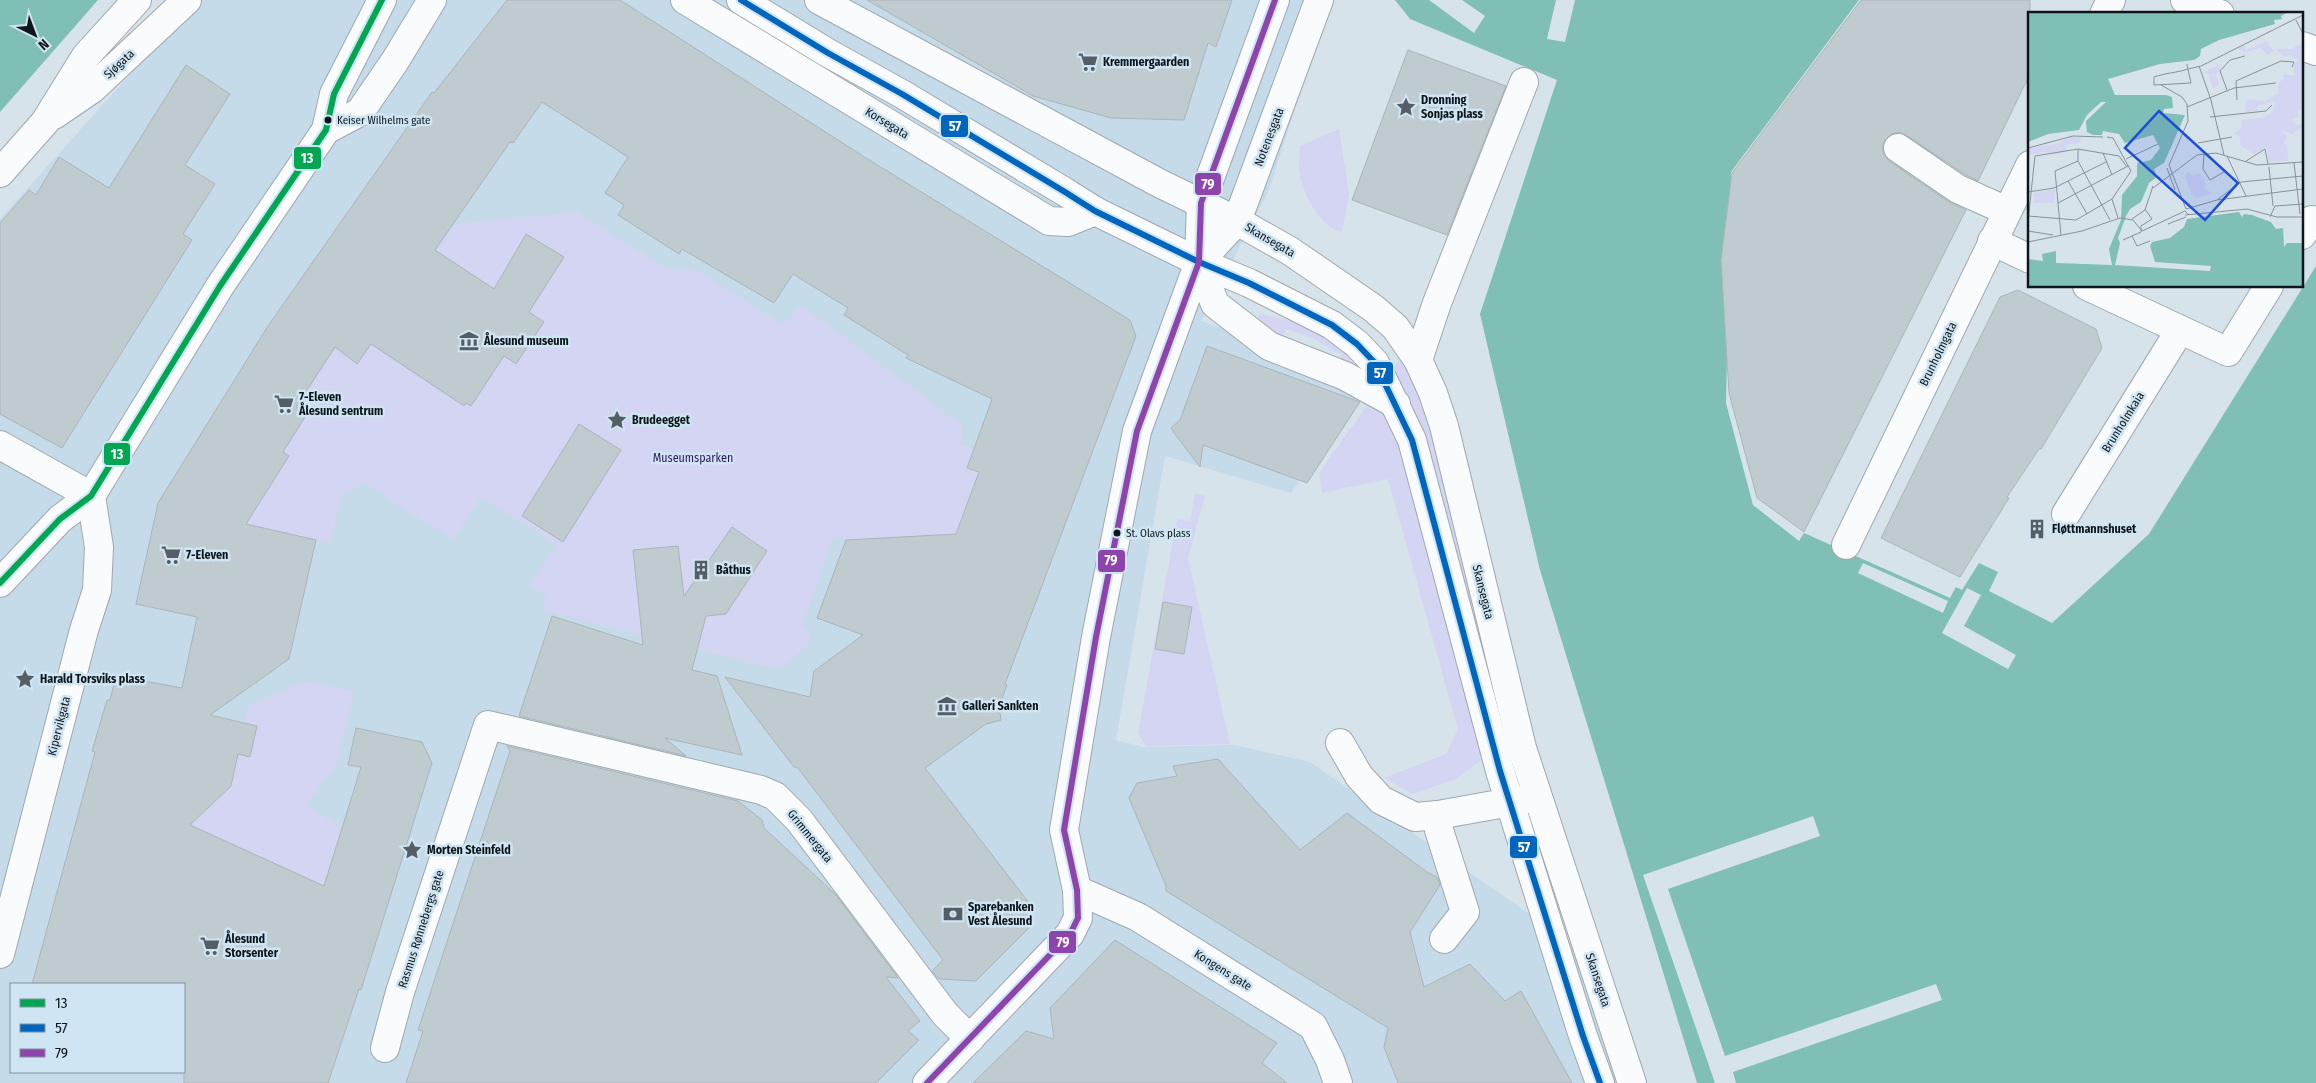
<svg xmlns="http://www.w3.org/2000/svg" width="2316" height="1083" font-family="'Fira Sans Condensed',sans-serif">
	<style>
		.built { fill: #c5dbe9; fill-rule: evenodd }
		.green { fill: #d3d5f2 }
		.water { fill: #80bfb5 }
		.pier { fill: #d7e3eb }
		.building { fill: #c0cbd0; stroke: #aab5b9 }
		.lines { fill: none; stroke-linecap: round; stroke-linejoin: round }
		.minor-casing { stroke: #9fa8ae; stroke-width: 30 }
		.highway-casing { stroke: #9fa8ae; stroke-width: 30 }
		.minor { stroke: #f9fbfc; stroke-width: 28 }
		.highway { stroke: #f9fbfc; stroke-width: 28 }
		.bus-1-casing { stroke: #cfe5f3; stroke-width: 10 }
		.bus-2-casing { stroke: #cfe5f3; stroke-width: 10 }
		.bus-3-casing { stroke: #cfe5f3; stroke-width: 10 }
		.bus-1 { stroke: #00a651; stroke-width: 6 }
		.bus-2 { stroke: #0065bd; stroke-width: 6 }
		.bus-3 { stroke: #8e44ad; stroke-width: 6 }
		.bus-dot { fill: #0e161b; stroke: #cfe5f3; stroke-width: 2 }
		.labels { text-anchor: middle; stroke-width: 5; stroke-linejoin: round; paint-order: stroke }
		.bus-label { font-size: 11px; fill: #0e161b; stroke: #cfe5f3; text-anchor: start }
		.poi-label { font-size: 12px; font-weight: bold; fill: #0e161b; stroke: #cfe5f3; text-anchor: start }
		.street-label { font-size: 12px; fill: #0e161b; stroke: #cfe5f3 }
		.park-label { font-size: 12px; fill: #2e195f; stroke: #cfe5f3 }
		.inset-river { fill: none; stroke: #80bfb5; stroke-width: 2.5 }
		.inset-road { fill: none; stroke: #879198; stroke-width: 1 }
		.view { fill: #1d4ed8; fill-opacity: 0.15; stroke: #1d4ed8; stroke-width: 2.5 }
		.inset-edge { fill: none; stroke: #0e161b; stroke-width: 2.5 }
		.line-badge { stroke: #cfe5f3; stroke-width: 2 }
		.badge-label { font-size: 14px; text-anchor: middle; font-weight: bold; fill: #fff }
	</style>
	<rect width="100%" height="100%" fill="#d7e3eb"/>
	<path class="built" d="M197 0H1330L1269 190 1201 321 1369 378 1291 493 1165 456 1116 740 1143 747 1234 745 1310 762 1570 942 1622 1083H0V219ZM11 984H184V1072H11Z"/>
	<g class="green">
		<path d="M1339 129 1349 194 1342 232C1321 229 1303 195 1300 174 1298 165 1300 155 1300 146Z"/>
		<path d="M577 212 668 269 697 270 783 325 801 305 962 425 961 445 986 451 956 534 846 540 834 536 803 623 810 635 808 646 783 666 774 668 701 651 694 629 636 634 542 609 546 594 530 585 557 544 481 497 453 540 364 483 341 495 331 543 246 524 289 456 284 451 307 414 297 407 336 346 360 361 455 224Z"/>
		<path d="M1259 314C1295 320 1326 332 1352 358L1349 363 1341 360V355L1314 339 1288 329 1281 336 1259 320Z"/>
		<path d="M1405 352 1427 398 1512 736 1456 779 1413 794 1384 778 1446 754 1458 729 1388 479 1322 493 1319 473Z"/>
		<path d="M1195 494 1205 496 1188 558 1230 744 1146 746 1138 733 1177 519 1190 521Z"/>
		<path d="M304 681 354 691 336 767 306 805 342 829 324 885 240 847 236 850 182 840 148 767 232 772 249 705Z"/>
	</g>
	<g class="water">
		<path d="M0 0H98L0 112Z"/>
		<path d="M1395 0H1859L1731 172 1726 403 1753 505 1799 541 1804 533 1950 598 1956 587 1962 590 1979 563 1998 572 1989 591 2052 623 2149 534 2316 266V1083H1697L1540 570 1480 314 1557 80 1410 19Z"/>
	</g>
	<g class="pier">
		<path d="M1429 0H1462L1485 16 1474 33Z"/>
		<path d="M1556 0H1575L1565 42 1547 39Z"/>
		<path d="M1863 563 1948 601 1943 613 1858 573Z"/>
		<path d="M1967 588 1981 595 1964 626 2016 655 2008 669 1942 633Z"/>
		<path d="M1813 816 1820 836 1668 889 1725 1056 1936 984 1942 1000 1733 1072 1736 1083H1715L1643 875Z"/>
	</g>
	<g class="building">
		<path d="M507 0H620L866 158 1130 320 1136 336 1005 684 1007 685 999 706 1001 720 986 724 925 768 1033 908 1031 926 976 981 939 979 932 971 943 960 798 768 794 767 725 677 810 697 814 671 863 635 817 618 846 540 956 534 979 472 967 468 992 399 906 358 908 355 844 315 848 308 793 274 774 303 682 249 679 254 618 215 624 205 605 193 628 157 542 102 513 143 510 142 435 250 494 289 526 234 564 257 529 312 544 322 516 364 504 356 471 406 466 403 464 406 371 344 357 364 335 347 296 407 307 414 283 452 289 456 246 524 316 540 289 659 210 715 257 726 250 757 238 754 231 786 190 825 324 886 361 767 348 765 356 728 422 742 432 763 361 990 359 989 328 1083H184V984H32L95 752 92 751 107 700H110L116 676 182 688 197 617 136 604 158 503 268 326 432 92 434 93Z"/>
		<path d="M867 0H1232L1216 47 1208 43 1184 120 1111 118 1033 96Z"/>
		<path d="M1861 0H2030V74L1978 181 1966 175 1906 135 1899 132 1892 134 1885 140 1882 147 1884 154 1889 161 1949 202 1966 210 1804 532 1757 498 1729 393 1721 260 1732 173Z"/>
		<path d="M1408 50 1506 86 1447 235 1352 200Z"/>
		<path d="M186 65 230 94 185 165 215 184 183 234 192 240 62 448 0 414V223L29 190 36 195 59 157 109 188Z"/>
		<path d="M2018 290 2096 329 2102 348 2041 449H2039L2007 497 2009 498 1960 577 1881 538 2000 297Z"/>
		<path d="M1207 346 1360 402 1307 483 1203 445 1200 467 1175 434 1171 428 1180 420Z"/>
		<path d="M579 424 621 450 563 542 522 516Z"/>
		<path d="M732 527 767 551 726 614 706 616 692 670 717 676 742 755 665 738 686 756 519 716 552 616 643 645 633 550 678 546 684 596Z"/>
		<path d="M1163 602 1192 607 1184 654 1155 649Z"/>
		<path d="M507 746 738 801 762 820 764 828 836 895 898 978 886 977 920 1021 908 1031 919 1040 876 1083H406L423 1031 418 1030 510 751Z"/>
		<path d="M1218 759 1300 850 1347 813 1427 872 1437 877 1440 885 1410 932 1424 987 1470 964 1505 1001 1521 991 1572 1083H1398L1384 1047 1388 1028 1166 891V886L1129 798 1137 783 1177 776 1173 766Z"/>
		<path d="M1115 940 1277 1043 1262 1063 1287 1083H973L1026 1031 1054 1039 1050 1008Z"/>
	</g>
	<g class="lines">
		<defs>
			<g id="minor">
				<path d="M685 0 1049 221 1068 222 1095 211"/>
				<path d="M741 0 828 53 902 94 1065 192 1095 211 1199 262 1249 283 1332 325 1357 344 1375 363 1412 440 1500 771 1583 1036 1600 1083"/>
				<path d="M819 0 1159 183 1237 221 1290 251 1373 308 1395 327 1418 360 1433 393 1444 426 1522 748 1632 1083"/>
				<path d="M2185 0 2220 14"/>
				<path d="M2104 14 2111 0"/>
				<path d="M2302 46 2316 51"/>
				<path d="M326 130 360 112 395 61 432 0"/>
				<path d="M1898 148 1958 189 2007 211"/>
				<path d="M2302 235 2312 220"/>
				<path d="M1992 241 2030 259"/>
				<path d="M1199 262 1237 221 1319 0"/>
				<path d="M1199 262 1215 304 1269 346 1345 376 1396 404"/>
				<path d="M2087 286 2228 352 2269 286"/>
				<path d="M1418 360 1437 303 1524 82"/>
				<path d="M0 445 91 496"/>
				<path d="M2066 514 2180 330"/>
				<path d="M1846 545 2030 165"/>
				<path d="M0 583 60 519 91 496 220 286 326 130 334 94 382 0"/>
				<path d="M1340 743 1359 776 1381 800 1415 817 1438 815 1527 799"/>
				<path d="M1438 815 1439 830 1465 912 1444 939"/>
				<path d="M1077 890 1138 917 1313 1026 1330 1060 1338 1083"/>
				<path d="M0 954 84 630 97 590 99 547 91 496"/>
				<path d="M385 1048 400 992 488 725 761 790 775 796 799 820 945 1014 970 1039"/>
				<path d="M927 1083 1070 934 1078 918 1077 890 1064 830 1096 637 1137 431 1199 262 1201 203 1275 0"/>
			</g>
			<g id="highway">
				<path d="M54 115 92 89 187 0"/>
				<path d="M0 173 45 122 86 56 137 0"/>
			</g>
		</defs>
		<use href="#minor" class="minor-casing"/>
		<use href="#highway" class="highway-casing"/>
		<use href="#minor" class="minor"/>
		<use href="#highway" class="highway"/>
		<defs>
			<path id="bus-1" d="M0 583 60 519 91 496 220 286 326 130 334 94 382 0"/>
			<path id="bus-2" d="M741 0 828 53 902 94 1065 192 1095 211 1199 262 1249 283 1332 325 1357 344 1375 363 1412 440 1500 771 1583 1036 1600 1083"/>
			<path id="bus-3" d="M927 1083 1070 934 1078 918 1077 890 1064 830 1096 637 1137 431 1199 262 1201 203 1275 0"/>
		</defs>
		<use href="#bus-1" class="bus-1-casing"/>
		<use href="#bus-2" class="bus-2-casing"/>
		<use href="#bus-3" class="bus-3-casing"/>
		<use href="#bus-1" class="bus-1"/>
		<use href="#bus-2" class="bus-2"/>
		<use href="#bus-3" class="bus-3"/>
	</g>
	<defs>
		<symbol id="supermarket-bare" viewBox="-9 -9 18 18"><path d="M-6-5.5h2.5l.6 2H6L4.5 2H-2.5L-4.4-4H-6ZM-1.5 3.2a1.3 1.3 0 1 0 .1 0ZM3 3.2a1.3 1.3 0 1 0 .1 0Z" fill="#545e64" stroke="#cfe5f3" stroke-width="2.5" paint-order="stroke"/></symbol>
		<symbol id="sight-bare" viewBox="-9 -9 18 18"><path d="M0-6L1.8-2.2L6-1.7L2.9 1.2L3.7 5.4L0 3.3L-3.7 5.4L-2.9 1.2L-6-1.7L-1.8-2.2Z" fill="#545e64" stroke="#cfe5f3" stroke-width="2.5" paint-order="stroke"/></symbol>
		<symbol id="museum-bare" viewBox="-9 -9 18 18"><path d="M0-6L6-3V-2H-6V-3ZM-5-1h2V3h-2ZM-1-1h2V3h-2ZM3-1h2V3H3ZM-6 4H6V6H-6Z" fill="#545e64" stroke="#cfe5f3" stroke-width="2.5" paint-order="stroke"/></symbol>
		<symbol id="building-bare" viewBox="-9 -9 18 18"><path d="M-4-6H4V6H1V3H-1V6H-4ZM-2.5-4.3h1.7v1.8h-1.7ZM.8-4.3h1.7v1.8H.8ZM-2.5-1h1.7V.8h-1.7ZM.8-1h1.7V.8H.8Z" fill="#545e64" stroke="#cfe5f3" stroke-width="2.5" paint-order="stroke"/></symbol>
		<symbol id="bank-bare" viewBox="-9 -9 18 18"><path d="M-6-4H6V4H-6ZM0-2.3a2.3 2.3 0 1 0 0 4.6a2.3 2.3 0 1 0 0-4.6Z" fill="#545e64" stroke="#cfe5f3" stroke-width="2.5" paint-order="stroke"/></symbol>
	</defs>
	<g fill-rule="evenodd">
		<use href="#supermarket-bare" x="1074" y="48" width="28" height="28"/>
		<use href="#sight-bare" x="1392" y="93" width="28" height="28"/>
		<use href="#museum-bare" x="455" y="327" width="28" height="28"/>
		<use href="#supermarket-bare" x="270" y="390" width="28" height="28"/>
		<use href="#sight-bare" x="603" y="406" width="28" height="28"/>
		<use href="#building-bare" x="2023" y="515" width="28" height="28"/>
		<use href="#supermarket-bare" x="157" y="541" width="28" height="28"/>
		<use href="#building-bare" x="687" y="556" width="28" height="28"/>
		<use href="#sight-bare" x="11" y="665" width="28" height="28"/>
		<use href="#museum-bare" x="933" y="692" width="28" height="28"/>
		<use href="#sight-bare" x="398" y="836" width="28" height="28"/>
		<use href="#bank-bare" x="939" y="900" width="28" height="28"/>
		<use href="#supermarket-bare" x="196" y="932" width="28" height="28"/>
	</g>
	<g class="bus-dot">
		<circle cx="328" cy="120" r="4.5"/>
		<circle cx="1117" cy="533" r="4.5"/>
	</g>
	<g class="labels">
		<g class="bus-label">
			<text x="337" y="124">Keiser Wilhelms gate</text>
			<text x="1126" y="537">St. Olavs plass</text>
		</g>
		<g class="poi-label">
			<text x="1103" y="66">Kremmergaarden</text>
			<text x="1421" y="104">Dronning<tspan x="1421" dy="14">Sonjas plass</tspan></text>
			<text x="484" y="345">Ålesund museum</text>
			<text x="299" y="401">7-Eleven<tspan x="299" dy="14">Ålesund sentrum</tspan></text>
			<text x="632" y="424">Brudeegget</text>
			<text x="2052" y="533">Fløttmannshuset</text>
			<text x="186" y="559">7-Eleven</text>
			<text x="716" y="574">Båthus</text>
			<text x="40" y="683">Harald Torsviks plass</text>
			<text x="962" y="710">Galleri Sankten</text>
			<text x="427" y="854">Morten Steinfeld</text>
			<text x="968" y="911">Sparebanken<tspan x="968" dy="14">Vest Ålesund</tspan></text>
			<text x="225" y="943">Ålesund<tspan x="225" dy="14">Storsenter</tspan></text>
		</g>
		<g class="street-label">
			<text transform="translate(119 64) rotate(-43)" y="4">Sjøgata</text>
			<text transform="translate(887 123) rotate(31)" y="4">Korsegata</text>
			<text transform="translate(1269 137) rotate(-69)" y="4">Notenesgata</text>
			<text transform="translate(1270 240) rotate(30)" y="4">Skansegata</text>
			<text transform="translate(1938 354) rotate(-64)" y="4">Brunholmgata</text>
			<text transform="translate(2123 422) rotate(-58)" y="4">Brunholmkaia</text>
			<text transform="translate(1483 592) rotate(76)" y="4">Skansegata</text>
			<text transform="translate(59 726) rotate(-76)" y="4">Kipervikgata</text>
			<text transform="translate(810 836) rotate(51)" y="4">Grimmergata</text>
			<text transform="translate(421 929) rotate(-72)" y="4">Rasmus Rønnebergs gate</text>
			<text transform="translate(1223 970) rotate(32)" y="4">Kongens gate</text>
			<text transform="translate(1598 980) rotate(72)" y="4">Skansegata</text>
		</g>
		<g class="park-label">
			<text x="693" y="462">Museumsparken</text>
		</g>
	</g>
	<g transform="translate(2028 12)">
		<rect width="275" height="275" fill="#d7e3eb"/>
		<path d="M238 29 246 39 239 43 233 36 216 40 208 36 216 33 218 38ZM275 31V96L270 99 271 105 263 108 268 113 275 112V115L264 122 253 118 259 124 256 131 259 133 260 149 241 150 239 135 226 142 213 134 211 123 205 122 214 116V108L237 105 245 99 247 89 229 94V99L218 100 217 90 219 87 237 89 251 81V70L256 67 255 63H267L265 54 270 48 261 43 258 45 247 37H263ZM189 50 193 57 188 62 191 72 185 77 181 64 184 63 174 60 190 54ZM43 125H53L52 131 38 133 39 138 30 142 17 140 0 143V136L28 132ZM160 160 165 164 171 161 177 170 176 176 185 182 168 186 164 183 157 164ZM27 177 26 191H6L5 181Z" fill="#d3d5f2"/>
		<path d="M0 0H260L253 4 254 7 246 8 247 12 191 28 173 37 172 44 166 48 132 52 80 67 87 83H138L144 85 145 96 136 97 135 101 157 103 136 151 126 157 129 165 121 171 113 190 102 197 98 204 90 226 92 231 87 253 182 259 183 254 127 250 122 234 124 230 142 226 156 215 159 207 211 200 214 205 216 202 224 203 243 210 248 217 255 216 256 235 259 231H275V275H0V247L15 249 14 242 28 239V251L84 253 81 237 93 208 94 183 109 164V151L123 148 132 136 125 123 97 131 91 122 75 119 74 123H65L59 120 58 109 78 90H73L59 103 51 118 20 122 0 130Z" fill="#80bfb5"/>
		<path class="inset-river" d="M25 0 54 70 85 89 120 93 132 91M101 0 110 57M0 21H77L93 31 110 58M0 27 24 43 52 68M137 230 189 245 225 275"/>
		<path class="inset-road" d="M268 8 275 22M159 52V53L160 57 163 71 126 73V65L129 64 137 62 153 59 160 57 173 54 275 3M171 54 183 88 196 143M133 73 154 85 159 92 160 109 141 153 158 197 189 188 275 177M199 78 192 59 202 48 217 44M209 88 208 69 253 49 266 50 264 55M159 95 206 76 248 71M182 105 238 99 244 93M79 125 85 126 103 159 84 187 90 206M170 131 204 125M0 136 45 124 75 125M50 137V149L82 208M75 141 84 163M176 142 175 157 182 168 196 160M199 144 218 184M98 147 130 132M218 149 237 137 240 152M266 151 272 202M241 155 245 194M139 156 147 178M40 169 59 202M125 176 169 143 188 141 229 153 275 150M0 180 26 176 78 150M189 188 213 170 275 164M30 191 100 154M157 203 219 197 249 205H275M0 204 48 208 84 187M242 205 247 194 275 192M104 207 117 198 125 174M0 209 7 144 50 137 91 144 99 155M140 212 158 205M0 219 25 223M33 223 27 159 50 149M104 224 109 234 122 229M95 228 113 220V214L124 207 117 197M0 230 54 219 92 206 105 208 114 219 157 199 161 203"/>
		<path class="view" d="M131 99 210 171 177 208 97 136Z"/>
		<rect width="275" height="275" class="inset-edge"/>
	</g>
	<g class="line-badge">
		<rect x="940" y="114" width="29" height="24" rx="5" fill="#0065bd"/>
		<rect x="293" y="146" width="29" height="24" rx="5" fill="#00a651"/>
		<rect x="1194" y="172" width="28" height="24" rx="5" fill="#8e44ad"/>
		<rect x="1366" y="361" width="28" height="24" rx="5" fill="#0065bd"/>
		<rect x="103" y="442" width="28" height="24" rx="5" fill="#00a651"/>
		<rect x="1097" y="549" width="29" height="24" rx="5" fill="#8e44ad"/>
		<rect x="1509" y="835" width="29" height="24" rx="5" fill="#0065bd"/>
		<rect x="1048" y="930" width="29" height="24" rx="5" fill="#8e44ad"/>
	</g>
	<g class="badge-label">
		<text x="955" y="131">57</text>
		<text x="307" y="163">13</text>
		<text x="1208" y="189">79</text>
		<text x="1380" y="378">57</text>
		<text x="117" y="459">13</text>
		<text x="1111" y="565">79</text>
		<text x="1524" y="852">57</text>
		<text x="1063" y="947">79</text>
	</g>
	<rect x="10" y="983" width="175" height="90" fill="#cfe5f3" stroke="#82929d"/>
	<rect x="20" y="999" width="25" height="8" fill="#00a651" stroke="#82929d"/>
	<text x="55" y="1008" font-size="15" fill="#0e161b">13</text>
	<rect x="20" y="1024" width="25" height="8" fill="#0065bd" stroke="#82929d"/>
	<text x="55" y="1033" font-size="15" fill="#0e161b">57</text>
	<rect x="20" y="1049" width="25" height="8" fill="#8e44ad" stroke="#82929d"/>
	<text x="55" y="1058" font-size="15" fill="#0e161b">79</text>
	<g transform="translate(35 35) rotate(138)" stroke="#cfe5f3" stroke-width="4" paint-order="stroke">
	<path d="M0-4L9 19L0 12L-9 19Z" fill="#0e161b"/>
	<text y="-8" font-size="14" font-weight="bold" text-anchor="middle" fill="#0e161b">N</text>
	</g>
</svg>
